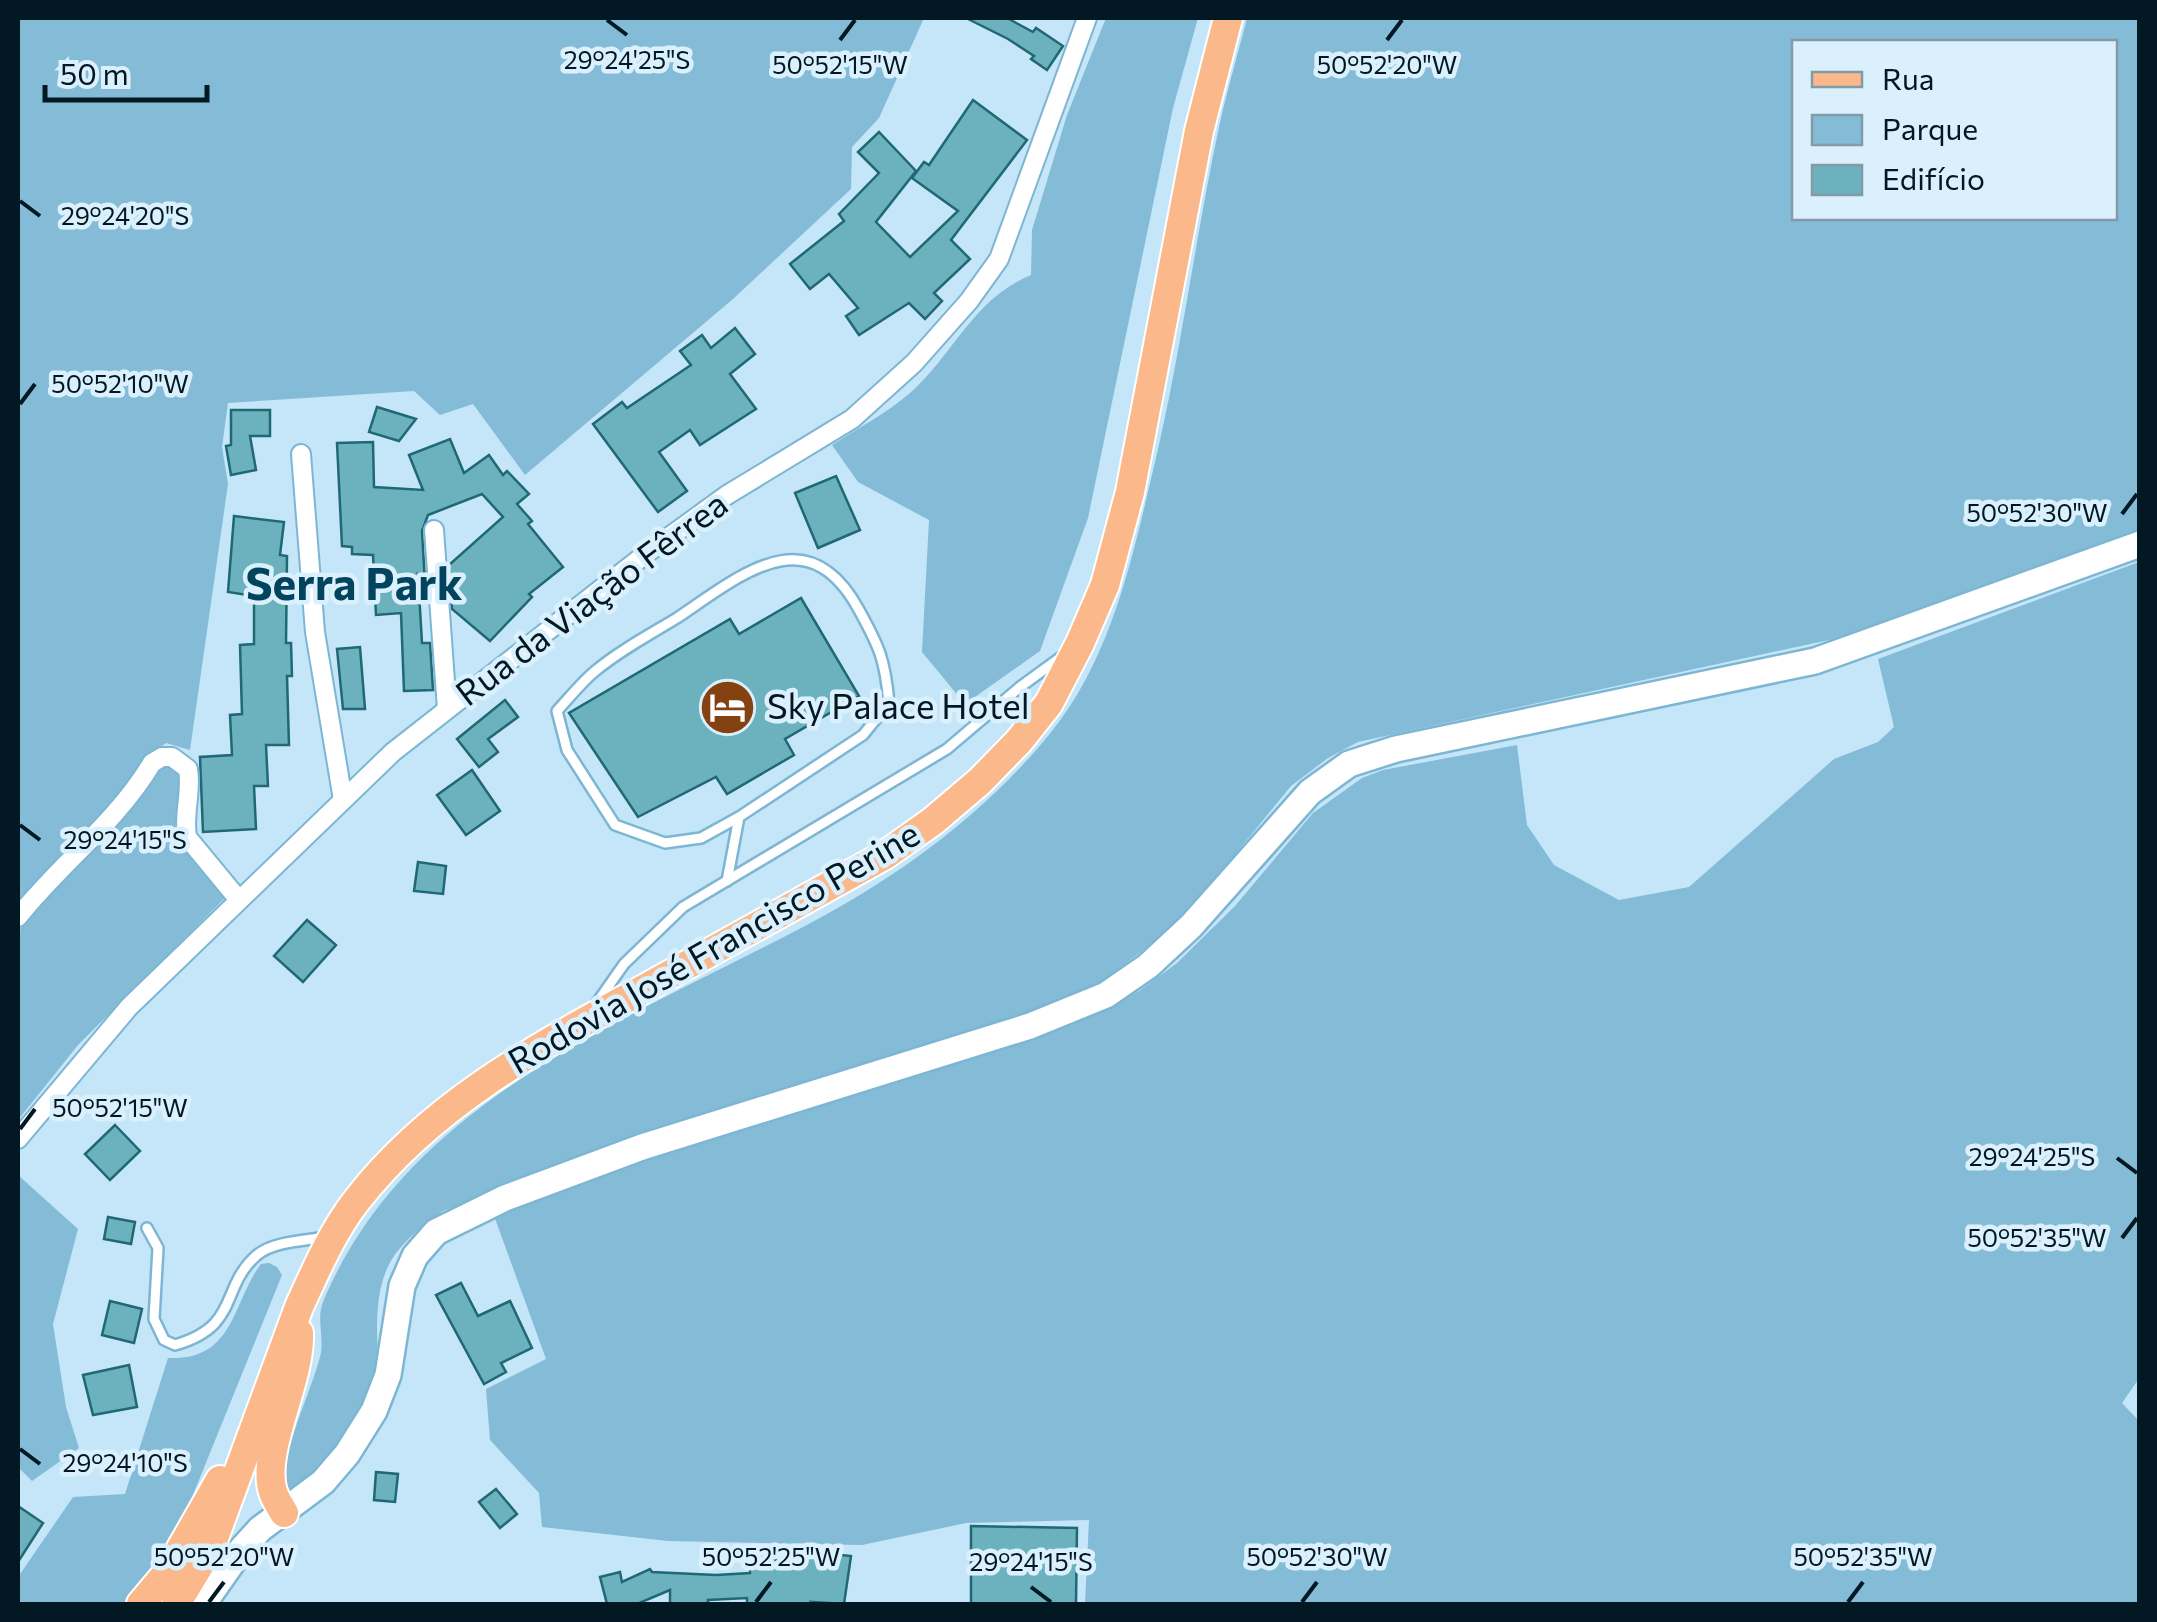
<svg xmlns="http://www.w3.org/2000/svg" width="2157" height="1622" font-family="Commissioner,sans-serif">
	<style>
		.green { fill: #84bbd7; fill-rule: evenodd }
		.building { fill: #6cb1be; stroke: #1f6874; stroke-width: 2.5 }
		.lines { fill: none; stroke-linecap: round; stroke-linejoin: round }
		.lane-casing { stroke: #7db6d3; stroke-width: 14 }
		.street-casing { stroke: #7db6d3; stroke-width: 22 }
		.secondary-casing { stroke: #7db6d3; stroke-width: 30 }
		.primary-casing { stroke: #fff; stroke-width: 32 }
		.lane { stroke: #fff; stroke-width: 9 }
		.street { stroke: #fff; stroke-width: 18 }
		.secondary { stroke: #fff; stroke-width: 25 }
		.primary { stroke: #fab88b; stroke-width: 28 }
		.ticks { fill: none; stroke: #021823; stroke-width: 4 }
		.labels { text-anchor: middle; stroke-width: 9; stroke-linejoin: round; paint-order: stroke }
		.street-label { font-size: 35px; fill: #021823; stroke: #daf1fd }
		.poi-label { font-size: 35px; fill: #021823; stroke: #daf1fd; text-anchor: start }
		.district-label { font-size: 45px; font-weight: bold; fill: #02445d; stroke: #daf1fd }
		.ticks-label { font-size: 25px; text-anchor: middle; fill: #021823; stroke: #daf1fd; stroke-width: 9; stroke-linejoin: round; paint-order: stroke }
	</style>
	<rect width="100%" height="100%" fill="#c4e6f8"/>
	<g class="green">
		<path d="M18 18H924L879 118 852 147 851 189 733 299 525 475 473 404 440 415 414 391 228 403 222 447 228 484 190 750 166 743 148 756 98 821 18 902Z"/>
		<path d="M1106 18H1198L1173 108 1088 518 1040 651 965 704 922 652 929 520 858 482 832 445C858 428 887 413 910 393 955 353 972 300 1031 275L1032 230 1067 115Z"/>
		<path d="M1247 18H2139V530L1861 633 1358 742 1328 758 1291 786 1193 906 1160 938 1099 983 1025 1015 775 1090 443 1211C395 1246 378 1265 377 1326 377 1341 379 1358 376 1373 366 1422 335 1456 301 1489L290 1490 283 1483C287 1438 308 1400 320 1357 325 1339 316 1319 323 1302 410 1093 643 1015 827 914 911 868 992 806 1052 731 1109 660 1131 565 1151 479 1180 362 1194 244 1219 127 1227 90 1238 54 1247 18ZM1794 42H2114V218H1794Z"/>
		<path d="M2139 562 2140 1377 2122 1403 2139 1421V1604H1085L1089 1520 966 1523 862 1545 668 1541 542 1527 539 1493 490 1440 486 1389 546 1359 493 1213 664 1152 1004 1047 1104 1011 1139 991 1177 963 1235 906 1313 813 1362 778 1383 770 1517 745 1527 825 1554 865 1619 900 1689 887 1834 759 1878 742 1894 727 1878 659Z"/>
		<path d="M171 765C190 781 184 798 179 820L227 896 78 1045 18 1120V932C52 885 98 849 134 803 145 789 152 768 171 765Z"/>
		<path d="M18 1175 78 1229 53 1324 66 1407 79 1448 32 1481 18 1467Z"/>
		<path d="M269 1263 277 1267 282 1275 165 1564 134 1604H18V1577L73 1497 125 1494 168 1358C235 1361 232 1302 261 1264Z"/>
	</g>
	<g class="building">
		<path d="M966 18H1007L1033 32 1036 28 1063 46 1047 70 1031 59 1034 56 1008 39Z"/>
		<path d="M973 100 1027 140 951 240 970 259 934 293 942 301 925 319 909 303 859 335 846 316 858 308 829 274 810 289 790 264 844 221 839 214 879 173 858 152 879 132 916 171 876 222 910 257 958 211 912 178 924 162 929 165Z"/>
		<path d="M735 328 755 354 730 374 756 409 700 445 690 430 659 452 687 491 658 512 593 424 622 402 627 408 691 365 680 351 702 335 711 348Z"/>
		<path d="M377 407 416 419 399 441 369 432Z"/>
		<path d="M231 410H270V436H250L256 470 231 475 226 446 231 445Z"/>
		<path d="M450 439 464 473 489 455 503 475 507 471 529 494 517 504 532 521 528 524 563 567 529 594 532 597 490 641 452 609 449 565 503 517 482 494 428 515 422 531 425 583 418 575 422 643H430L433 690 404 691 401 613 376 615 373 555 352 554V547L342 546 337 443 373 442 374 487 423 490 409 455Z"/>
		<path d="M836 476 860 530 818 548 795 493Z"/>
		<path d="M234 516 284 522 280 555 287 556 286 643H291L292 676H287L289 745H266L268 786H254L256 829 203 832 200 757 232 755 230 715 242 714 240 645 254 644V596L228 592Z"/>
		<path d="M801 598 859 696 785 739 794 755 727 794 716 777 638 817 569 713 730 619 739 634Z"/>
		<path d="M360 647 365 709H343L337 649Z"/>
		<path d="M505 700 518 717 488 739 498 752 479 767 457 739Z"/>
		<path d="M472 770 500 811 466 835 437 795Z"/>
		<path d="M418 862 446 866 443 894 414 891Z"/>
		<path d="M307 920 336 945 303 982 274 956Z"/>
		<path d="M115 1125 140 1151 110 1180 85 1154Z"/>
		<path d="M108 1217 135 1222 131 1244 104 1239Z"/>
		<path d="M461 1283 478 1316 510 1301 532 1348 501 1363 506 1372 484 1384 436 1295Z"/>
		<path d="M110 1301 142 1309 134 1343 102 1335Z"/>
		<path d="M129 1365 137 1407 93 1415 83 1375Z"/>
		<path d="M376 1472 398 1474 395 1502 374 1500Z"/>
		<path d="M496 1489 517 1514 500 1528 479 1502Z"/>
		<path d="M18 1506 43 1523 18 1562Z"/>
		<path d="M971 1526 1077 1528 1076 1604H971Z"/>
		<path d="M776 1550V1562L815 1552 851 1556 844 1604 811 1602 812 1604H747V1598L708 1600V1604H670V1590L637 1604H607L600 1577 620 1572 622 1582 650 1569 652 1572 716 1575 750 1573V1551Z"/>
	</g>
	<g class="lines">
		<defs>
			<g id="lane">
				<path d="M727 881 739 817 863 735 889 703C885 660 880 648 859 610 808 516 741 575 677 618 649 635 619 651 594 672 581 683 569 698 557 711L567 750 615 825 665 843 701 838 739 817"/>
				<path d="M596 1004 624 964 683 907 947 749 1020 687 1064 655"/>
				<path d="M147 1228 158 1248 154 1319 164 1340 175 1345C241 1326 219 1288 257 1255 274 1241 305 1241 326 1237"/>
			</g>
			<g id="street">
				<path d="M301 454 315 632 343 800"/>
				<path d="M434 530 447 709"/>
				<path d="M18 917C61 863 116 823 152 763L162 757H172L188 769C192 792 183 814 187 837L239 900"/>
				<path d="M18 1139 129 1007 393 752 647 553 727 495 852 419 914 363 969 301 999 259 1087 18"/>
			</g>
			<path id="secondary" d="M203 1604 241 1550 260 1529 323 1482 347 1454 374 1411 388 1375 402 1286 415 1256 436 1232 505 1198 642 1147 1030 1026 1106 995 1148 966 1191 926 1310 792 1349 764 1396 749 1815 661 2140 544"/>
			<g id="primary">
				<path d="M284 1513C281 1507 275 1499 273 1492 260 1451 301 1381 299 1333"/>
				<path d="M141 1604 167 1573 220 1480"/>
				<path d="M176 1604 211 1546 299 1307C316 1270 332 1232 357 1200 434 1101 544 1044 651 985 729 941 807 898 885 855L933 821 980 781 1019 741 1049 703 1080 643 1105 585 1130 492 1199 131 1228 18"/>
			</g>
		</defs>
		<use href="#lane" class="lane-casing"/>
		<use href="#street" class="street-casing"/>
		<use href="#secondary" class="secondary-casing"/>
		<use href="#primary" class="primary-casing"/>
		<use href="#lane" class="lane"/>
		<use href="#street" class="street"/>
		<use href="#secondary" class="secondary"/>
		<use href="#primary" class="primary"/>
	</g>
	<path class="ticks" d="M607 20 627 35M840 40 855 20M1387 40 1402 20M20 201 40 216M20 404 35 384M2122 514 2137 494M20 825 40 840M20 1129 35 1109M2117 1158 2137 1173M2122 1238 2137 1218M20 1449 40 1464M1031 1587 1051 1602M209 1602 224 1582M756 1602 771 1582M1302 1602 1317 1582M1848 1602 1863 1582"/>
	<defs>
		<symbol id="hotel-disc" viewBox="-11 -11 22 22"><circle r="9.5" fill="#844211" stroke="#daf1fd"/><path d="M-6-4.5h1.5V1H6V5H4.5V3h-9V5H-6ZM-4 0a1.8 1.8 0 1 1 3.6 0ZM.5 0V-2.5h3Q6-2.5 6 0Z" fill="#fff"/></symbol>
	</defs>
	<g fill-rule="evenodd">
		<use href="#hotel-disc" x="696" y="676" width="63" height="63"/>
	</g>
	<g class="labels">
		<g class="street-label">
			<text transform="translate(592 599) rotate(-37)" y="12">Rua da Viação Fêrrea</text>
			<text transform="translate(714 948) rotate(-30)" y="12">Rodovia José Francisco Perine</text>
		</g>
		<g class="poi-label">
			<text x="767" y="719">Sky Palace Hotel</text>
		</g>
		<g class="district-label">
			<text x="354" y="600">Serra Park</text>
		</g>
	</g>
	<g class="ticks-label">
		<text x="627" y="69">29°24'25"S</text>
		<text x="840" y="74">50°52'15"W</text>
		<text x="1387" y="74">50°52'20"W</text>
		<text x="125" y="225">29°24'20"S</text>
		<text x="120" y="393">50°52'10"W</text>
		<text x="2037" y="522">50°52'30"W</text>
		<text x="125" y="849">29°24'15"S</text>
		<text x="120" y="1117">50°52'15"W</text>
		<text x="2032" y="1166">29°24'25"S</text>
		<text x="2037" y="1247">50°52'35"W</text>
		<text x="125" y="1472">29°24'10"S</text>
		<text x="224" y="1566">50°52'20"W</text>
		<text x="771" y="1566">50°52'25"W</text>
		<text x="1317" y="1566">50°52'30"W</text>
		<text x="1863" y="1566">50°52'35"W</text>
		<text x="1031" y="1571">29°24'15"S</text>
	</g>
	<rect width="2157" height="1622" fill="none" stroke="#021823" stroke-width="40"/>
	<rect x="1792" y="40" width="325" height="180" fill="#daf1fd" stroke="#849aa6" stroke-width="2.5"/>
	<rect x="1812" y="72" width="50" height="15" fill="#fab88b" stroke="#849aa6" stroke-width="2.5"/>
	<text x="1882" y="90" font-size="30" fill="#021823">Rua</text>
	<rect x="1812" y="115" width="50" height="30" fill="#84bbd7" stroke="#849aa6" stroke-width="2.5"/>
	<text x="1882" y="140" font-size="30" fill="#021823">Parque</text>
	<rect x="1812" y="165" width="50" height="30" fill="#6cb1be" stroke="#849aa6" stroke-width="2.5"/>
	<text x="1882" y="190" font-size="30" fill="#021823">Edifício</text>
	<path d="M45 85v15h162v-15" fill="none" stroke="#021823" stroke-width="5"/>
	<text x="60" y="85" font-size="30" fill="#021823" stroke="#daf1fd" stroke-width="8" paint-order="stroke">50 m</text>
</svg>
